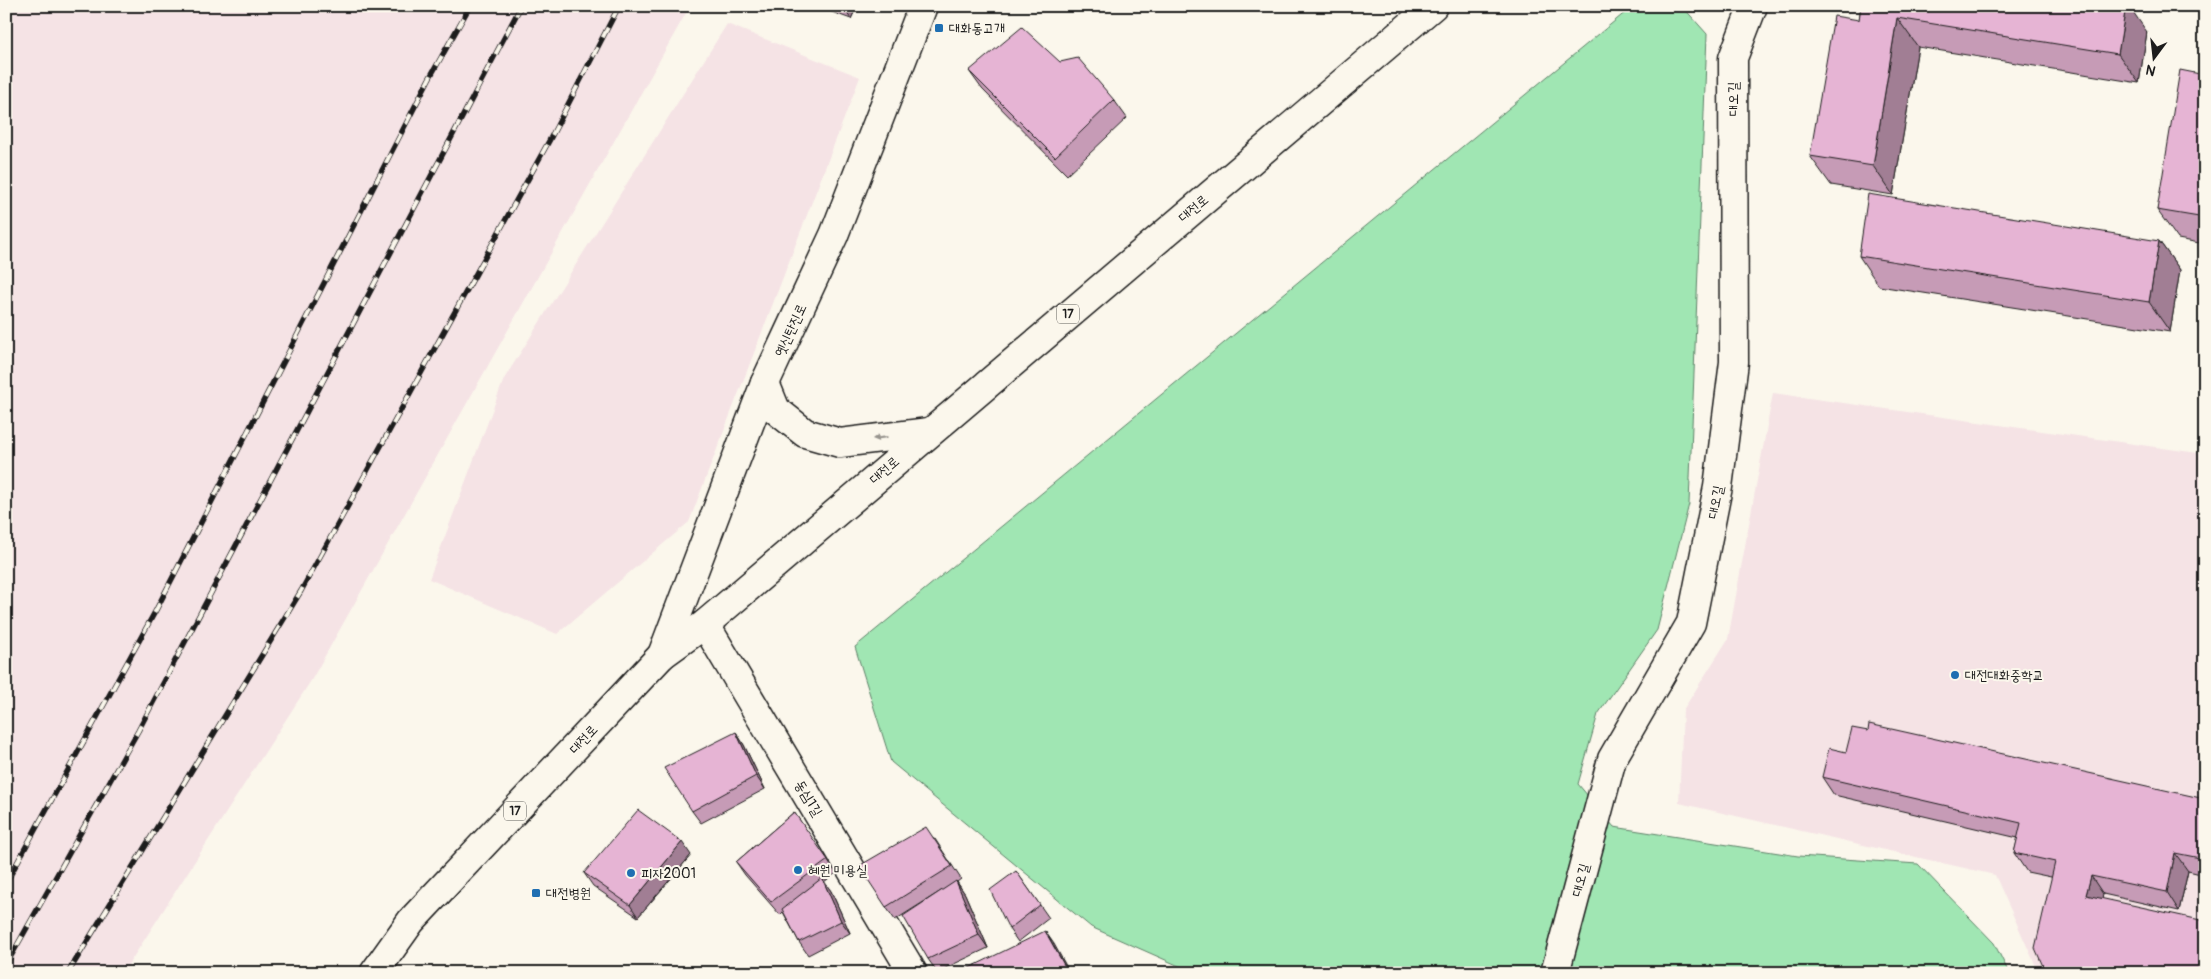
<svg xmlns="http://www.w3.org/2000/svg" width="2211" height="979" font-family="Pangolin,'Poor Story',sans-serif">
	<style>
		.built { fill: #f5e3e5 }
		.green { fill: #a0e6b3; stroke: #5e8168 }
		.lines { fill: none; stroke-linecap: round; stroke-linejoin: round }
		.street-casing { stroke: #1c1c1c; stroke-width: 31 }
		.secondary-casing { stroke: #1c1c1c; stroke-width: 31 }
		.primary-casing { stroke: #1c1c1c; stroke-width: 31 }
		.street { stroke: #fbf7ec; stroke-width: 28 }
		.secondary { stroke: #fbf7ec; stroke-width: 28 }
		.primary { stroke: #fbf7ec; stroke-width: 28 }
		.rail-casing { stroke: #1c1c1c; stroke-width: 5.5 }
		.rail { stroke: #fbf7ec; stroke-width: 4; stroke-dasharray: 11; stroke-linecap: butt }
		.wall { fill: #c69bb6; stroke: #1c1c1c }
		.shaded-wall { fill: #a17e94; stroke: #1c1c1c }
		.building { fill: #e6b4d4; stroke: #1c1c1c }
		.oneway { fill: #97948e }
		.poi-dot { fill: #1f6fb2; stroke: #fbf7ec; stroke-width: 2 }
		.labels { text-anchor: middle; stroke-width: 4; stroke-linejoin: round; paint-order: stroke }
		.shield { fill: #fbf7ec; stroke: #5f5e5a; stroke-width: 1 }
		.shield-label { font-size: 12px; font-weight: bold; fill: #1c1c1c }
		.poi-label { font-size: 14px; fill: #1c1c1c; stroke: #fbf7ec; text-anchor: start }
		.street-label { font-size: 14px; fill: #1c1c1c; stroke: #fbf7ec }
	</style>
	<rect width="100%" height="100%" fill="#fbf7ec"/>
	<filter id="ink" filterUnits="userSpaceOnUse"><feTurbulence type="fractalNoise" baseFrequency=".02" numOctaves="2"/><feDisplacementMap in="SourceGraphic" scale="10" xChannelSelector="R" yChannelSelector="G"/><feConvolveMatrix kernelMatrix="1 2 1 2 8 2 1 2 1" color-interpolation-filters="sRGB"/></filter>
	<g filter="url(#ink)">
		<g class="built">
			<path d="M6 6H690L312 679 123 973H6Z"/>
			<path d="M727 24 860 77 689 522 557 634 429 579 504 379Z"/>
			<path d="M1773 393 2205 454V973H2039L1995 875 1679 803 1683 710 1728 639Z"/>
		</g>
		<path class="green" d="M1633 6H1682L1707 34 1689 504 1657 630 1598 714 1578 784 1614 827 1798 856 1918 864 1994 943 2009 973H1195L1091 927 891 762 855 647Z"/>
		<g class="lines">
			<defs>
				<g id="street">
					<path d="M705 624 913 973"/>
					<path d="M1555 973 1612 759 1691 623 1718 487 1734 362 1733 58 1753 6"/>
				</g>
				<g id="secondary">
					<path d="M765 383 776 410 805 433 840 443 929 432"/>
					<path d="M662 655 765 383 834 235 923 6"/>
				</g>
				<path id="primary" d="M374 973 411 921 662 655 705 624 1433 6"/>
			</defs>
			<use href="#street" class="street-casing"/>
			<use href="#secondary" class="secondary-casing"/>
			<use href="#primary" class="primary-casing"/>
			<use href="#street" class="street"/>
			<use href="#secondary" class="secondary"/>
			<use href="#primary" class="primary"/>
			<defs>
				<g id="rail">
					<path d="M6 883 156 610 429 79 470 6"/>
					<path d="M6 965 138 731 521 6"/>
					<path d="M68 973 301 591 549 141 619 6"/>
				</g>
			</defs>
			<use href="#rail" class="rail-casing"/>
			<use href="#rail" class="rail"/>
		</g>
		<g class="wall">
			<path d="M815 6H857L851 19Z"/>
			<path d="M1861 6 2147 32 2139 83 1918 47 1893 195 1831 185 1810 156 1859 20Z"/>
			<path d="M1060 62 1114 100 1127 118 1067 175 982 89 969 71Z"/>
			<path d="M2205 75V244L2178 239 2157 210Z"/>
			<path d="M2159 241 2180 270 2170 332 1879 286 1859 256Z"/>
			<path d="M736 732 744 745 765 789 701 823 692 811Z"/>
			<path d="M1846 752 2205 799V875L2188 871 2179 911 2103 894 2102 899 2205 973 2051 877 2027 872 2014 853 2018 838 1834 795 1822 777Z"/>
			<path d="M794 812 836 873 824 882 831 891 850 933 808 955 799 942 783 912 780 915 745 875 736 862Z"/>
			<path d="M935 839 961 879 957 882 965 894 988 948 937 972 928 959 941 891 895 920 886 907Z"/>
			<path d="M691 855 638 917 593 886 584 873Z"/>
			<path d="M1016 871 1049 918 1018 942 1009 929Z"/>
		</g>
		<g class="shaded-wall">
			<path d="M842 6H857L851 19Z"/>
			<path d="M2126 6H2129L2147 32 2139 83 2118 54Z"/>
			<path d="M1897 18 1918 47 1893 195 1873 166Z"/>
			<path d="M2159 241 2180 270 2170 332 2149 302Z"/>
			<path d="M736 732 744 745 765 789 756 776Z"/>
			<path d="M682 842 691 855 638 917 630 905Z"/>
			<path d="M2175 853 2188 871 2179 911 2167 892Z"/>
			<path d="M2091 876 2103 894 2099 913 2086 895Z"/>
			<path d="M822 878 831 891 850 933 841 921Z"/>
			<path d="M956 881 965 894 988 948 979 935Z"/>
			<path d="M1045 931 1054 944 1070 973H1069Z"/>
		</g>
		<g class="building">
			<path d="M1861 6H2126L2118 54 1897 18 1873 166 1810 156 1834 16 1859 20Z"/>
			<path d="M1022 27 1060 62 1078 58 1114 100 1055 157 969 71Z"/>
			<path d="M2180 70 2205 75V218L2157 210Z"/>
			<path d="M1868 194 2159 241 2149 302 1859 256Z"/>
			<path d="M1869 724 2205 799V859L2175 853 2167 892 2091 876 2086 895 2205 921V973H2046L2035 948 2055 862 2014 853 2021 823 1822 777 1829 748 1846 752 1852 728 1868 731Z"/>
			<path d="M736 732 756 776 692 811 664 768Z"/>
			<path d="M638 810 682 842 630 905 584 873Z"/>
			<path d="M794 812 828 860 771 902 736 862Z"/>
			<path d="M926 827 952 866 886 907 859 866Z"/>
			<path d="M1016 871 1040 905 1009 929 990 890Z"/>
			<path d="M822 878 841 921 799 942 782 909Z"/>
			<path d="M956 881 979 935 928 959 903 916Z"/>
			<path d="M1045 931 1068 972 1067 973H959Z"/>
		</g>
		<defs><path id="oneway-solid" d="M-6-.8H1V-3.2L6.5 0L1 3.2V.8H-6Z" transform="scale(1.25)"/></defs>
		<use class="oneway" href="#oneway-solid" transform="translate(880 438) rotate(173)"/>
	</g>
	<g class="poi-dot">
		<rect x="934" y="23" width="10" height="10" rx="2.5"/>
		<circle cx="1955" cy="675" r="5"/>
		<circle cx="798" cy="870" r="5"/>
		<circle cx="631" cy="873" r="5"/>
		<rect x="531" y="888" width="10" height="10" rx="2.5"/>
	</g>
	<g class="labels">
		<g class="shield">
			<rect x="1057" y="304.5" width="22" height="19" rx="4"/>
			<rect x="504" y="801.5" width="22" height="19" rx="4"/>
		</g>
		<g class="shield-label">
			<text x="1068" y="318">17</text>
			<text x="515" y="815">17</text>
		</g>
		<g class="poi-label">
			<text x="949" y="33">대화동고개</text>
			<text x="1965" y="680">대전대화중학교</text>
			<text x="808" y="875">혜원 미용실</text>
			<text x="641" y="878">피자2001</text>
			<text x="546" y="898">대전병원</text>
		</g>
		<g class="street-label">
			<text transform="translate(1733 99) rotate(-90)" y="5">대오길</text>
			<text transform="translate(1193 208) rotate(-40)" y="5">대전로</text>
			<text transform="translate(790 330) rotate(-65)" y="5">옛신탄진로</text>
			<text transform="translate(884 470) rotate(-41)" y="5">대전로</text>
			<text transform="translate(1715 502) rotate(-79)" y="5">대오길</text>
			<text transform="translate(583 739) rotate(-47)" y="5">대전로</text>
			<text transform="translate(809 798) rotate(59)" y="5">동심1길</text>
			<text transform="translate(1580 880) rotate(-75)" y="5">대오길</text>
		</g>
	</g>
	<rect width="2211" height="979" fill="none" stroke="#fbf7ec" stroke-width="25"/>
	<rect x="12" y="12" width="2186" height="954" fill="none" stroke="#1c1c1c" stroke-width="2" filter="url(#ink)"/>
	<g transform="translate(2154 58) rotate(195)" stroke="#fbf7ec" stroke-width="4" paint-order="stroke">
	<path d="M0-4L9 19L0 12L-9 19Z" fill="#1c1c1c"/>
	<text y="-8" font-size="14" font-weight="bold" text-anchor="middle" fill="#1c1c1c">N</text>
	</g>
</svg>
